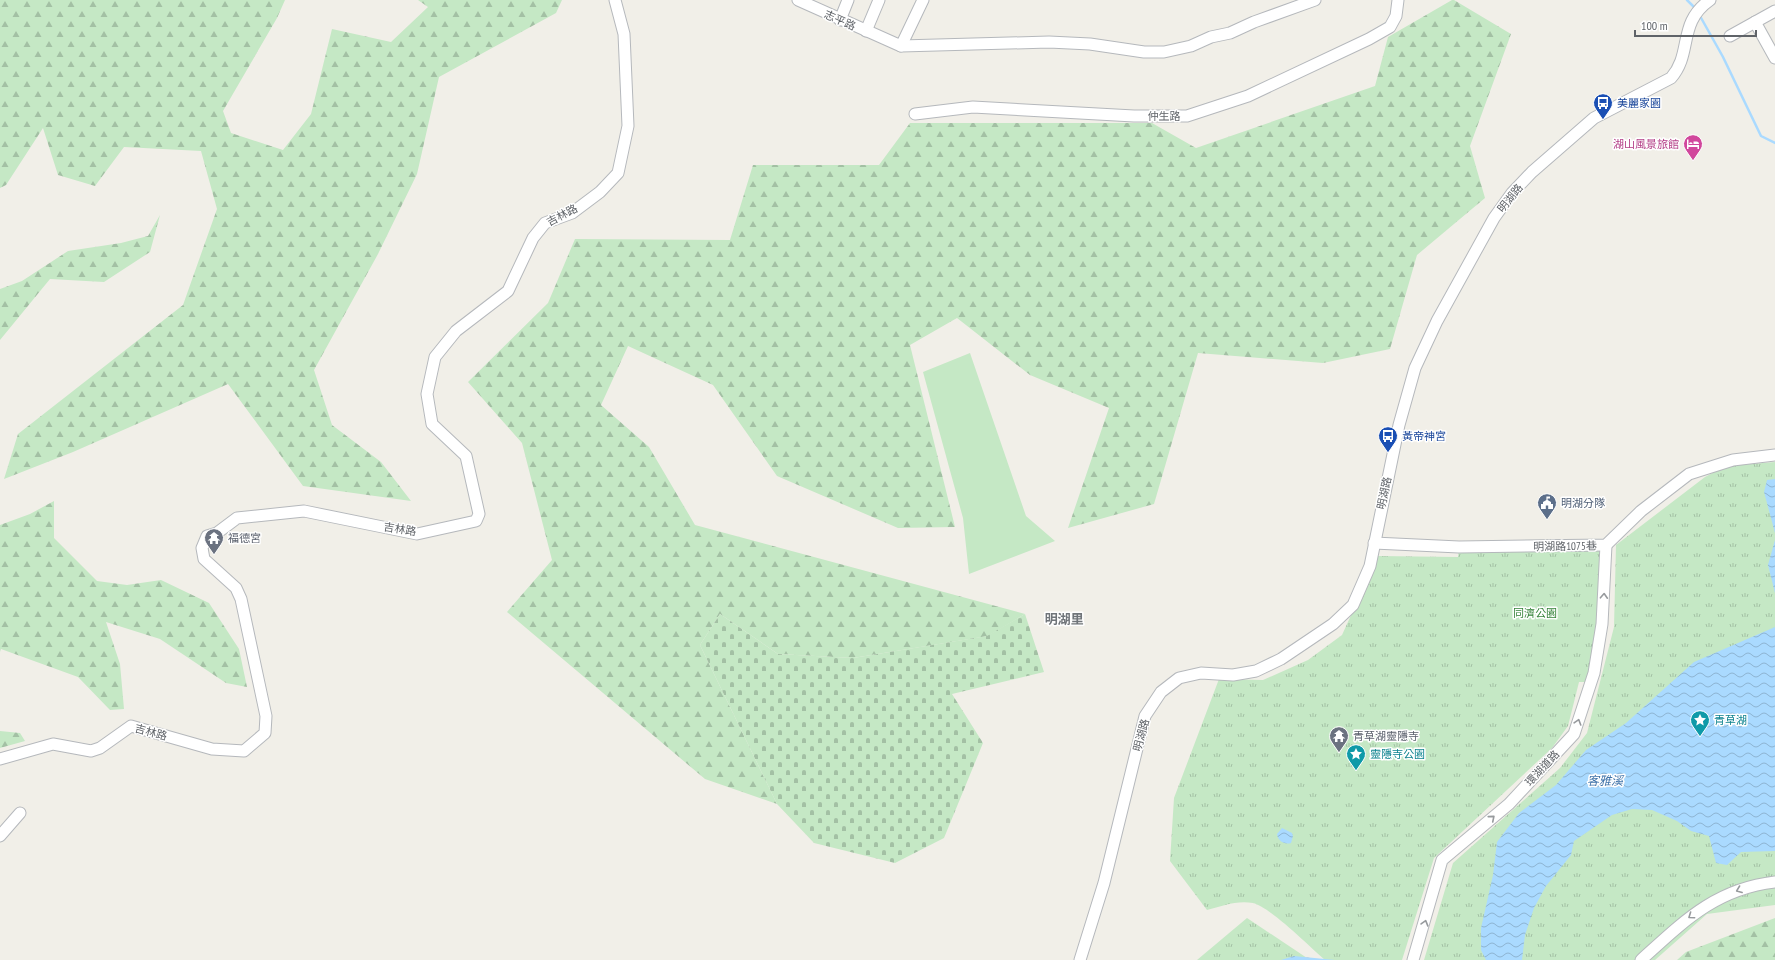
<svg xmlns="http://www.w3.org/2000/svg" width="1775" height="960" font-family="'PT Sans Narrow','Noto Sans TC',sans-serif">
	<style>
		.grass { fill: #c5e8c5 }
		.forest { fill: url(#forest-firs) }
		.cemetery { fill: url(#cemetery-stones) }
		.park { fill: url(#park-tufts) }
		.water { fill: url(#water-waves) }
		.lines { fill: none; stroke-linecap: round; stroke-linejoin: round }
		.stream { stroke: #aadaff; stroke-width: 2.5 }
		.minor-casing { stroke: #b5b8bc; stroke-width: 13 }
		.minor { stroke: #fff; stroke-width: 11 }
		.oneway { stroke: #979a9d }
		.labels { text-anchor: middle; stroke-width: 3; stroke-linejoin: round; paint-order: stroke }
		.street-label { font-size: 11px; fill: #5f6368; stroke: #fff }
		.transit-label { font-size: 11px; fill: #164399; stroke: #fff; text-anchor: start }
		.hotel-label { font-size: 11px; fill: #b23c85; stroke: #fff; text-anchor: end }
		.service-label { font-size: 11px; fill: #4e5e75; stroke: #fff; text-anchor: start }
		.worship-label { font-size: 11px; fill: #5b616d; stroke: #fff; text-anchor: start }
		.park-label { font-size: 11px; fill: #348238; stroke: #fff }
		.culture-label { font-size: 11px; fill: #0d838f; stroke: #fff; text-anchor: start }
		.water-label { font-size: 12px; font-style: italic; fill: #4174aa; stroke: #fff }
		.quarter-label { font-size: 13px; font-weight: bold; fill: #70757a; stroke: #fff }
	</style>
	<defs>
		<pattern id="forest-firs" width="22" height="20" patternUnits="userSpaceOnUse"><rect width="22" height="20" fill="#c5e8c5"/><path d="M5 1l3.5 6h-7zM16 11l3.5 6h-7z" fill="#a3c0a4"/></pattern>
		<pattern id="cemetery-stones" width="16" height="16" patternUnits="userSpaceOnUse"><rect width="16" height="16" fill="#c5e8c5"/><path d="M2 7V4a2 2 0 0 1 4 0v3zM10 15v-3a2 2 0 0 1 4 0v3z" fill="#a3c0a4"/></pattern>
		<pattern id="park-tufts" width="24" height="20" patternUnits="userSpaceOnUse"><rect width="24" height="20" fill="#c5e8c5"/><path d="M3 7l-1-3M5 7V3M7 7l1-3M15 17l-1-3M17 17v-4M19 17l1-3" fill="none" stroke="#a3c0a4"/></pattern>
		<pattern id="water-waves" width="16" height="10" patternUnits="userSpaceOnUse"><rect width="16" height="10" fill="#aadaff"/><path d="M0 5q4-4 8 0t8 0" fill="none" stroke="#8eb4d2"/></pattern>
	</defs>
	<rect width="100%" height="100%" fill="#f1efe8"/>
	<path class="grass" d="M970 353 1026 516 1055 541 969 574 963 518 923 372Z"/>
	<g class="forest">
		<path d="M0 0H285L277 18 223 111 231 133 283 150 311 114 332 29 391 42 428 7 418 0H562L556 13 439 77 417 174 378 254 314 370 332 425 381 462 411 501 303 486 228 384 73 452 4 479 18 434 183 305 217 209 201 151 124 147 95 186 58 175 43 128 6 185 0 188Z"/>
		<path d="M1452 0H1454L1511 34 1470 146 1485 198 1417 255 1390 349 1323 363 1198 353 1154 504 1068 528 1109 408 1030 375 957 318 910 345 955 527 898 528 777 476 713 385 628 346 601 405 649 447 695 525 1025 614 988 636 853 658 778 654 720 614 700 645 777 804 705 779 507 612 552 560 522 443 468 382 548 303 575 239 730 240 753 165H879L910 123H1152L1196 148 1375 86 1388 37Z"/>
		<path d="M160 215 150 252 104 282 50 279 0 340V289L22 281 68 251 121 243 148 236Z"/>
		<path d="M54 501V538L97 581 127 585 161 580 209 603 239 649 247 687 226 683 160 639 106 622 120 664 124 709 110 710 78 677 1 649 0 652V525L30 514Z"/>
		<path d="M0 731 20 733 25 741 0 748Z"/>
		<path d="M1775 918V960H1677L1686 952Z"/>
	</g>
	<path class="cemetery" d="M720 614 778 654 853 658 987 636 1025 614 1044 672 952 694 983 743 944 838 895 863 814 843 777 804 700 645Z"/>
	<g class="park">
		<path d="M1775 462V905L1707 914 1655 960H1424L1453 863 1560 768 1587 733 1614 627 1616 545 1705 477 1726 466Z"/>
		<path d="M1606 545 1602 624 1587 682H1579L1568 726 1552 748 1434 858 1402 960H1325C1310 947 1270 907 1253 903 1237 900 1222 906 1207 910L1170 861 1174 798 1219 679 1263 680 1308 660 1342 635 1378 556 1458 557 1459 547Z"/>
		<path d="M1247 918 1310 960H1197Z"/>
	</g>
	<g class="water">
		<path d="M1775 479V533L1764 492 1767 480Z"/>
		<path d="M1775 540V593L1768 565Z"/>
		<path d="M1775 627V851L1741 852 1727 865 1716 863 1709 836 1691 831 1677 821 1652 810 1632 809 1612 815 1574 841 1571 855 1546 886 1534 908 1525 935 1522 960H1486L1481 950V928L1493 875 1497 842 1519 813 1556 785 1586 750 1626 723 1694 662Z"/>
		<path d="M1282 828 1292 833 1293 836 1291 843C1284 845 1278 841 1277 834Z"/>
		<path d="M1294 956 1335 960H1281Z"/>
	</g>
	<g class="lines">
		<g class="stream">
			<path d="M1687 0 1695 8"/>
			<path d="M1700 16 1723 57 1761 136 1775 143"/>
		</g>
		<defs>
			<g id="minor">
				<path d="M798 0 901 46 923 0"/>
				<path d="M840 20 848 0"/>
				<path d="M1755 22 1775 58"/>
				<path d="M866 31 879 0"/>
				<path d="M1730 36 1775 11"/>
				<path d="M901 46 1049 42 1090 44 1144 52H1164L1191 46 1211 37 1230 33 1254 22 1315 0"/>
				<path d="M915 114 973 107 1134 116H1187L1248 96 1369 39 1390 27 1396 16 1398 0"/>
				<path d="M1374 543 1459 547 1606 545 1641 511 1689 474 1733 460 1775 455"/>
				<path d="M0 759 53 744 91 751 100 748 131 726 212 749 244 751 265 733 266 716 241 599 236 588 204 559 202 548 207 536 217 533 237 518 304 511 417 534 476 521 479 514 466 456 432 424 427 394 435 357 456 331 508 291 533 238 545 223 572 213 600 192 618 173 628 126 624 34 615 0"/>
				<path d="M0 836 20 813"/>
				<path d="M1080 960 1104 883 1145 716 1161 692 1179 678 1201 673 1233 675 1256 671 1281 659 1333 624 1353 605 1370 566 1399 425 1415 368 1437 321 1494 218 1512 193 1532 172 1594 118 1671 78C1693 53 1677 23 1710 0"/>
				<path d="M1413 960 1442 860 1509 804 1574 734 1594 673 1602 624 1606 545"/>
				<path d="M1641 960C1683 922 1715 889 1775 882"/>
			</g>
		</defs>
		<use href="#minor" class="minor-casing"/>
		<use href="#minor" class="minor"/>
	</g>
	<defs><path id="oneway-chevron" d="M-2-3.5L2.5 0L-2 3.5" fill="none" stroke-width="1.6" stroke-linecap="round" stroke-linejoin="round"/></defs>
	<g class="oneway">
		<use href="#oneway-chevron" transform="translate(1604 596) rotate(-87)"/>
		<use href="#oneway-chevron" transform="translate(1578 722) rotate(-73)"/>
		<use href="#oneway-chevron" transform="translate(1492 818) rotate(-40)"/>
		<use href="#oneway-chevron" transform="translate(1739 890) rotate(159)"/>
		<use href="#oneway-chevron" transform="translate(1691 916) rotate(145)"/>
		<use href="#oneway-chevron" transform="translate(1425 923) rotate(-74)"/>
	</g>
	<defs>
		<symbol id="bus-pin" viewBox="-11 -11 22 30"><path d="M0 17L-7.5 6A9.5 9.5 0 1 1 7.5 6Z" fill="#1a4fb4" stroke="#fff"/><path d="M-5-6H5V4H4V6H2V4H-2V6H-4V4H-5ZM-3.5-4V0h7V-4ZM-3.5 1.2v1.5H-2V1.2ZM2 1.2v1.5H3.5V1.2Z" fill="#fff"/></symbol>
		<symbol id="hotel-pin" viewBox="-11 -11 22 30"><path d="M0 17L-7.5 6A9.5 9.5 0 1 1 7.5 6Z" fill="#d1479c" stroke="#fff"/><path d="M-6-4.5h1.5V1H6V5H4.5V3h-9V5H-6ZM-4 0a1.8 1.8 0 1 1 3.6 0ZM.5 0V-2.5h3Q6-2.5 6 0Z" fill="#fff"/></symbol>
		<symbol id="civic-pin" viewBox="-11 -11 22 30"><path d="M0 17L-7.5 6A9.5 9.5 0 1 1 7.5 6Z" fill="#5c6f8a" stroke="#fff"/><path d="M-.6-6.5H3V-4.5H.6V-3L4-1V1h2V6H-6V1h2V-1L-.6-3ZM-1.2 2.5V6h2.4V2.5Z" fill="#fff"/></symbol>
		<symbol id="temple-pin" viewBox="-11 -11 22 30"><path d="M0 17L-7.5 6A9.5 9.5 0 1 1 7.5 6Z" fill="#6b7280" stroke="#fff"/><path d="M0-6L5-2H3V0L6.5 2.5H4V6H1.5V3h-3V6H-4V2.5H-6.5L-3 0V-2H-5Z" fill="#fff"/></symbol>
		<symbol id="sight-pin" viewBox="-11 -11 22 30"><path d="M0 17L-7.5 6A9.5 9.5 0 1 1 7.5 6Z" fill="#0f9aa8" stroke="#fff"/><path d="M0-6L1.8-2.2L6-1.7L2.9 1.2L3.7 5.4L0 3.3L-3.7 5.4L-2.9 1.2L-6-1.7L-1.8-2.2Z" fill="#fff"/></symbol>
	</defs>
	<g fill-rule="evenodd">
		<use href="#bus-pin" x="1592" y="92" width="22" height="30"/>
		<use href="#hotel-pin" x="1682" y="133" width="22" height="30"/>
		<use href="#bus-pin" x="1377" y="425" width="22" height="30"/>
		<use href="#civic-pin" x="1536" y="492" width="22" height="30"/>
		<use href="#temple-pin" x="203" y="527" width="22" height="30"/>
		<use href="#sight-pin" x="1689" y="709" width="22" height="30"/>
		<use href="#temple-pin" x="1328" y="725" width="22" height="30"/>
		<use href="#sight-pin" x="1345" y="743" width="22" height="30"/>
	</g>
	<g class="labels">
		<g class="street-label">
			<text transform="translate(840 20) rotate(24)" y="4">志平路</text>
			<text x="1164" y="120">仲生路</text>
			<text transform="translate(1510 198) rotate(-51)" y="4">明湖路</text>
			<text transform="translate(562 215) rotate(-28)" y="4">吉林路</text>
			<text transform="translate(1384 493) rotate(-78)" y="4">明湖路</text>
			<text transform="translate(400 529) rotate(9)" y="4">吉林路</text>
			<text transform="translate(1565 546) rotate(-1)" y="4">明湖路1075巷</text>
			<text transform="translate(151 732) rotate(15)" y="4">吉林路</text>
			<text transform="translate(1141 735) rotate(-75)" y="4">明湖路</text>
			<text transform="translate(1542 768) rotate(-47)" y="4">環湖道路</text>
		</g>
		<g class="transit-label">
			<text x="1617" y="107">美麗家園</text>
			<text x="1402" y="440">黃帝神宮</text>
		</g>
		<g class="hotel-label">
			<text x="1679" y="148">湖山風景旅館</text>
		</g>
		<g class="service-label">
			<text x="1561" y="507">明湖分隊</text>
		</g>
		<g class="worship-label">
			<text x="228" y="542">福德宮</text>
			<text x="1353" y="740">青草湖靈隱寺</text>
		</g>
		<g class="park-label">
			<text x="1535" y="617">同濟公園</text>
		</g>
		<g class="culture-label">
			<text x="1714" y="724">青草湖</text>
			<text x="1370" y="758">靈隱寺公園</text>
		</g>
		<g class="water-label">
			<text x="1605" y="785">客雅溪</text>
		</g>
		<g class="quarter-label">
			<text x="1064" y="624">明湖里</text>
		</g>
	</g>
	<path d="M1635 30v6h121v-6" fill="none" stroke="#5f6368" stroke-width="2"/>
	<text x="1641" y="30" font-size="12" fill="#5f6368" stroke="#ffffff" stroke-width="3" paint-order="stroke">100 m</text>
</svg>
